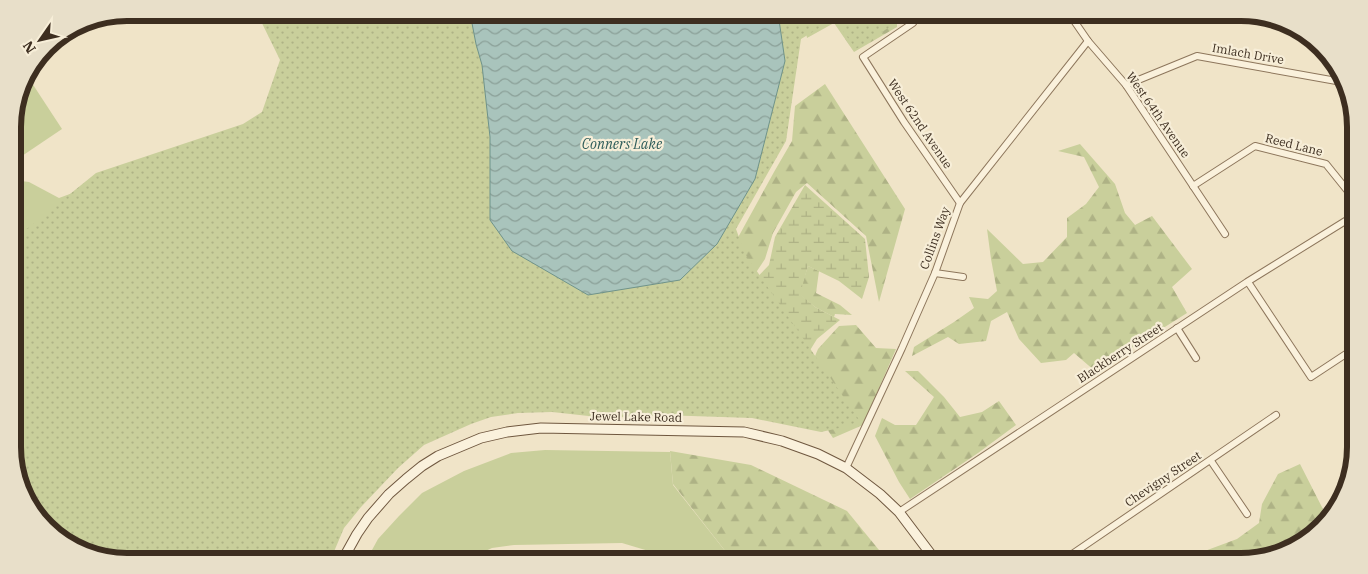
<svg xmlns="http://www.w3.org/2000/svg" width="1368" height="574" font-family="'IBM Plex Serif',serif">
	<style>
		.grass { fill: #c9cf9b }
		.forest { fill: url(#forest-firs) }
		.wetland { fill: url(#wetland-marsh) }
		.park { fill: url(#park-dots) }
		.water { fill: url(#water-waves); stroke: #6f938a }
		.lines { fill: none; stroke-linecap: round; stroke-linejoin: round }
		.street-casing { stroke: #8d765c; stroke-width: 8 }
		.secondary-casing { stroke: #6f573f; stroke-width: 11 }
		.street { stroke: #faf1dc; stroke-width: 6 }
		.secondary { stroke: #faf1dc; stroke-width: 9 }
		.labels { text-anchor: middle; stroke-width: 4.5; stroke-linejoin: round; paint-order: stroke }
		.street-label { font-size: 12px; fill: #3d2e20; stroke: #f7eed8 }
		.water-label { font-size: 14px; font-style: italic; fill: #2f5d5a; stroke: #f7eed8 }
		.rim { fill: none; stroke: #3d2e20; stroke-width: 6 }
	</style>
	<defs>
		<pattern id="forest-firs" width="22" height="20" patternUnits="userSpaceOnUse" patternTransform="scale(1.25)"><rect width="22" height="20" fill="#c9cf9b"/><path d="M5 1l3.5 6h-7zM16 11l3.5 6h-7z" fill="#aeb285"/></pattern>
		<pattern id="wetland-marsh" width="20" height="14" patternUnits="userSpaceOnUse" patternTransform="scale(1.25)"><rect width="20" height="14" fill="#c9cf9b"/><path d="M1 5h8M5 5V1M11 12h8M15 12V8" fill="none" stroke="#aeb285"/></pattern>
		<pattern id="park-dots" width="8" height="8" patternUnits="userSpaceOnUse" patternTransform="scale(1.25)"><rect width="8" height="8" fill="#c9cf9b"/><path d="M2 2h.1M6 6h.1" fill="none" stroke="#aeb285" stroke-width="1.8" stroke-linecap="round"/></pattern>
		<pattern id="water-waves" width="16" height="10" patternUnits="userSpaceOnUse" patternTransform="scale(1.25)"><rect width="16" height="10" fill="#a9c4bc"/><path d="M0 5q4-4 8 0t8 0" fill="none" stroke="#8ba098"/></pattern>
	</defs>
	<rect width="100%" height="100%" fill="#f0e4c8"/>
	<g class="grass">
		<path d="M26 74 62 129 13 162V120L24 76Z"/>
		<path d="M113 178 13 258V180L29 182 59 198Z"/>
		<path d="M545 450 670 452 673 485 733 561H676L662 555 622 543 514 545 492 548 479 554 467 561H366L378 539 399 516 422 493 464 471 511 453Z"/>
		<path d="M622 554 650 561H495L513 555 564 556Z"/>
	</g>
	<g class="forest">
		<path d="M897 16V27L854 52 834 23 807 38 803 17Z"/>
		<path d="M825 84 905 209 879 302 866 236 807 183 796 192 773 233 765 259 753 277 735 243 774 172 792 141 795 106Z"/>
		<path d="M1080 144 1115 184 1125 213 1135 225 1152 216 1192 269 1172 287 1187 313 1095 371 1074 353 1066 360 1041 363 1019 339 1007 312 991 321 986 341 959 344 948 337 912 356 914 347 954 322 974 308 969 297 988 299 997 291 991 259 987 229 1023 264 1043 262 1067 237V218L1086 204 1099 187 1084 157 1058 151Z"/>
		<path d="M808 266 819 271 816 293 840 305 852 315 835 314 834 317 815 307 799 294Z"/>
		<path d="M856 325 876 348 896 349 863 425 833 438 812 406 810 368 818 349 839 326Z"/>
		<path d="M905 371H918L944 397 960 417 982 412 999 401 1016 425 978 453 910 499 899 482 875 436 882 418 895 425H916L934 397Z"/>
		<path d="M670 451 751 465 847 511 888 561H733L673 484Z"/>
		<path d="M1300 464 1326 515 1305 542 1248 561H1203L1202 552 1237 539 1259 523 1262 504 1278 474Z"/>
	</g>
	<path class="wetland" d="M805 185 865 239 869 277 862 299 839 281 808 266 800 294 815 307 840 320 817 339 804 360 738 297 769 265 775 237Z"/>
	<path class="park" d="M257 13H911L856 49 834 19 801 39 786 141 736 229 745 254 860 421 844 427 821 432 752 418 661 415 607 418 552 412 518 413 491 417 471 424 424 445 398 468 361 507 344 528 330 561H128L84 553 36 517 14 462 13 232 28 228 96 173 243 124 262 112 280 60Z"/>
	<path class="water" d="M470 13H778L785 61 755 179 717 244 680 280 588 295 512 251 490 220V137L482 65 476 44Z"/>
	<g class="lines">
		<defs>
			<g id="street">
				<path d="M1068 12 1088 41 1126 85 1225 234"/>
				<path d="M998 15 1002 12"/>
				<path d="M913 23 863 57 904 122 960 203"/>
				<path d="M1126 85 1197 56 1342 82"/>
				<path d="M1193 186 1255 146 1326 164 1355 200"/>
				<path d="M935 273 963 277"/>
				<path d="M1248 282 1311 377 1355 348"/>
				<path d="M1177 328 1196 358"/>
				<path d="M1211 461 1247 514"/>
				<path d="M846 468 902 348 935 273 960 203 1088 41"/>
				<path d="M899 512 1247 282 1355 215"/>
				<path d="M1062 561 1276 415"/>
			</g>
			<path id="secondary" d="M342 561 357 534 368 518 389 494 406 479 422 466 438 456 481 438 507 432 541 428 744 432 782 441 818 454 846 468 880 494 899 512 936 561"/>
		</defs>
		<use href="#street" class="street-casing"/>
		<use href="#secondary" class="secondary-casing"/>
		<use href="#street" class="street"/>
		<use href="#secondary" class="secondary"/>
	</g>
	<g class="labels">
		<g class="street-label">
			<text transform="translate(1248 54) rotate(10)" y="4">Imlach Drive</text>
			<text transform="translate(1158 115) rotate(55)" y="4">West 64th Avenue</text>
			<text transform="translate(920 124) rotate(56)" y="4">West 62nd Avenue</text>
			<text transform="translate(1294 145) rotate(14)" y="4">Reed Lane</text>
			<text transform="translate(935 238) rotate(-70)" y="4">Collins Way</text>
			<text transform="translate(1120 353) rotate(-33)" y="4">Blackberry Street</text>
			<text transform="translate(636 417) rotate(1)" y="4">Jewel Lake Road</text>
			<text transform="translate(1163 479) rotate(-34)" y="4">Chevigny Street</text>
		</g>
		<g class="water-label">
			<text x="622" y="149">Conners Lake</text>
		</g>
	</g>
	<path d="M0 0H1368V574H0ZM127 21H1241A106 106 0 0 1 1347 127V447A106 106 0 0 1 1241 553H127A106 106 0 0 1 21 447V127A106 106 0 0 1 127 21Z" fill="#e8dfc9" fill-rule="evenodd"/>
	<path class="rim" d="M127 21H1241A106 106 0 0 1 1347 127V447A106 106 0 0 1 1241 553H127A106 106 0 0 1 21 447V127A106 106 0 0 1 127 21Z"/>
	<g transform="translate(40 40) rotate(236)" stroke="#f7eed8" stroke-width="4" paint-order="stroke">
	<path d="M0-4L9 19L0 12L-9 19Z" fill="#3d2e20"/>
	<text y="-8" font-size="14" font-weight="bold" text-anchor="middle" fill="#3d2e20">N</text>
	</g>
</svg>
